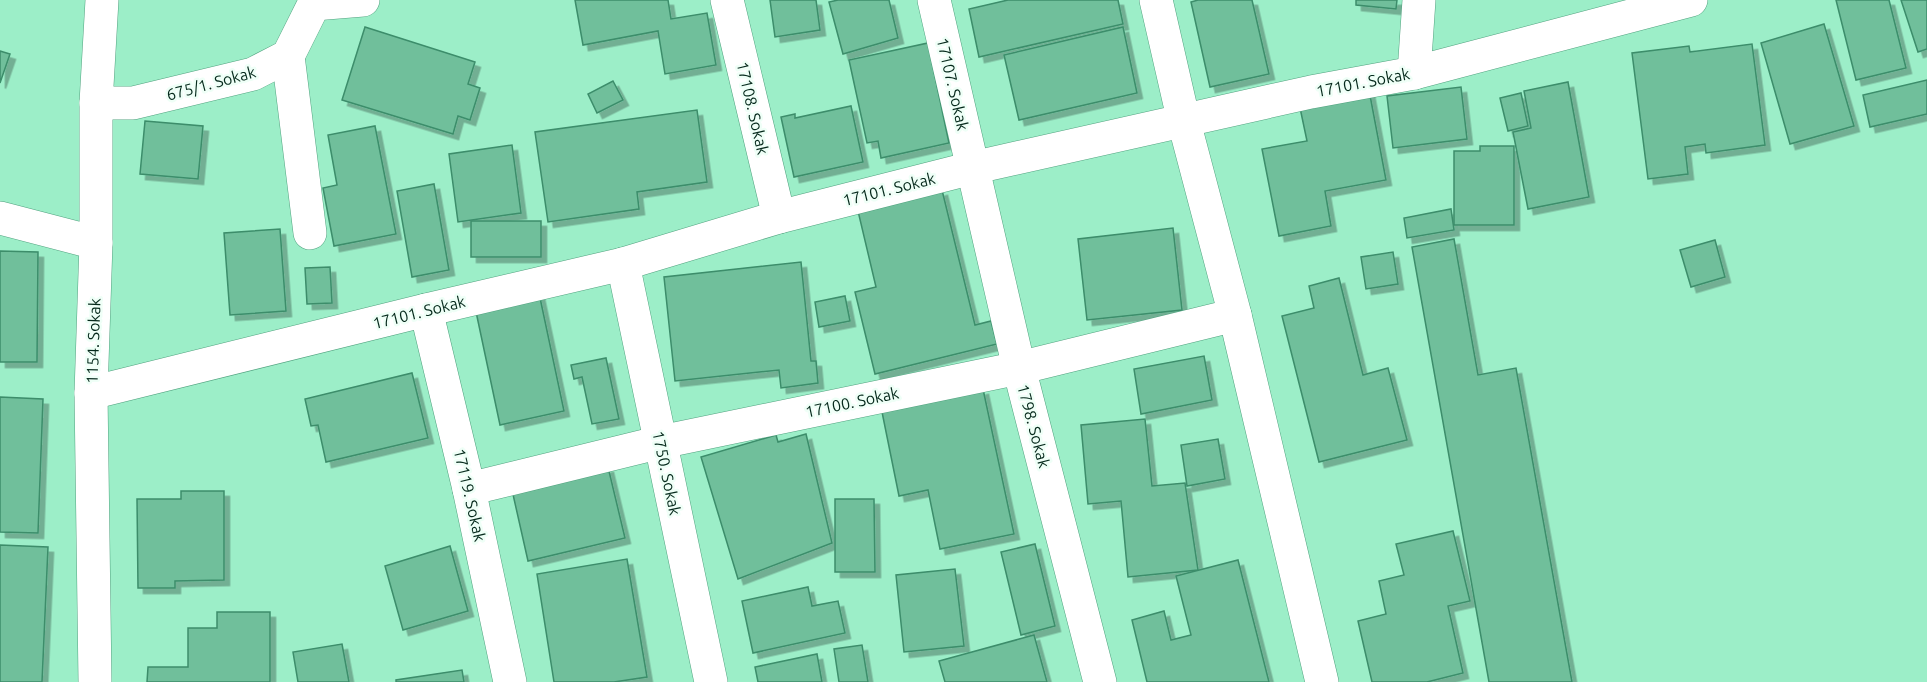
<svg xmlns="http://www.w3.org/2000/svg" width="1927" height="682" font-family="Ubuntu,sans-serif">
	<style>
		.building { fill: #6fbf9b; stroke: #3c8d6b; stroke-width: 1.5; filter: url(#shadow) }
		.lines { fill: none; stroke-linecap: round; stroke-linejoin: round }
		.minor-casing { stroke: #51a27f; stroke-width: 34 }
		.tertiary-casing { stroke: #51a27f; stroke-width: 34 }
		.minor { stroke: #fff; stroke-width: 33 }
		.tertiary { stroke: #fff; stroke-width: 33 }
		.labels { text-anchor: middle; stroke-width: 5; stroke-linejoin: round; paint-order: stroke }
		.street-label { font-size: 16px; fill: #05291b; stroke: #effff7 }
	</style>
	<defs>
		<filter id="shadow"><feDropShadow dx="5.5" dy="5.5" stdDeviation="0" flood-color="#0004"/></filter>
	</defs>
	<rect width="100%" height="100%" fill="#9ceec8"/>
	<g class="building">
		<path d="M575 0H668L671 19 707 13 716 65 665 74 658 31 583 45Z"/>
		<path d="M770 0H816L820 30 775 37Z"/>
		<path d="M838 0H889L898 38 843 54 829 2Z"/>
		<path d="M1008 0H1118L1123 24 979 57 969 9Z"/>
		<path d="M1198 0H1252L1269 74 1210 87 1191 2Z"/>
		<path d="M1356 0H1397L1396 9 1356 5Z"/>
		<path d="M1836 0H1889L1906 68 1856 80Z"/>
		<path d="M1901 0H1927V49L1918 52Z"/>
		<path d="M1824 24 1854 126 1790 144 1761 43Z"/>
		<path d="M365 27 475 62 468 84 480 88 470 120 458 116 453 134 342 100Z"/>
		<path d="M1123 27 1137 93 1019 120 1004 55Z"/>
		<path d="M928 43 949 143 881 158 878 141 867 143 849 60Z"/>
		<path d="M1752 44 1765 145 1706 153 1705 144 1685 147 1688 174 1648 179 1632 53 1689 46 1690 52Z"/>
		<path d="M0 51 10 54 0 83Z"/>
		<path d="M1927 80V114L1870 127 1863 95Z"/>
		<path d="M613 81 623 100 597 113 588 94Z"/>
		<path d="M1568 82 1589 197 1528 209 1513 132 1531 128 1524 91Z"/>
		<path d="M1461 87 1467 139 1393 148 1387 96Z"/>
		<path d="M1369 90 1386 180 1325 191 1331 226 1279 236 1262 149 1307 141 1299 103Z"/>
		<path d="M1521 93 1528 126 1508 131 1500 98Z"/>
		<path d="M851 106 863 162 794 177 781 117 795 114V118Z"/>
		<path d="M697 110 707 182 637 192 639 209 548 222 535 132Z"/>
		<path d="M145 121 203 126 198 179 140 174Z"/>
		<path d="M375 126 396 234 334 246 323 188 337 185 328 135Z"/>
		<path d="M512 145 521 213 458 222 449 154Z"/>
		<path d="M1480 146H1514V225H1454V151H1480Z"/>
		<path d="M434 184 449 270 412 277 397 191Z"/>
		<path d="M942 190 975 325 991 321 997 344 875 374 855 292 876 287 858 211Z"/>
		<path d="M1451 209 1454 230 1407 238 1404 218Z"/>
		<rect x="471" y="221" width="70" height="36"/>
		<path d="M1173 228 1182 310 1087 320 1078 239Z"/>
		<path d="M280 229 286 311 230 315 224 233Z"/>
		<path d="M1454 239 1478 375 1516 368 1572 682H1489L1412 247Z"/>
		<path d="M1715 240 1725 277 1691 287 1680 250Z"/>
		<path d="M0 251 38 252 37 362H0Z"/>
		<path d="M1393 252 1398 284 1366 289 1361 257Z"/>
		<path d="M801 262 811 361H816L818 383 781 388 779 370 675 381 664 277Z"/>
		<path d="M330 267 332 303 307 304 305 268Z"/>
		<path d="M1339 278 1363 375 1388 368 1407 440 1319 462 1282 316 1314 308 1309 286Z"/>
		<path d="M539 293 564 411 500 425 475 307Z"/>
		<path d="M845 296 850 321 819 327 815 302Z"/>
		<path d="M1204 356 1212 400 1141 414 1134 369Z"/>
		<path d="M606 358 619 419 592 424 582 377 574 379 571 365Z"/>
		<path d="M412 373 428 438 326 462 318 425 311 426 305 399Z"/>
		<path d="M983 389 1014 534 940 549 928 490 899 496 882 412Z"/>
		<path d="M0 397 43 399 38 533 0 532Z"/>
		<path d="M1145 419 1152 486 1185 483 1198 570 1128 577 1121 501 1088 504 1081 425Z"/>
		<path d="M806 434 832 543 738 579 701 457 776 435 778 442Z"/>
		<path d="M1218 439 1225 479 1187 486 1181 445Z"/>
		<path d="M608 467 625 538 528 561 512 490Z"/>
		<path d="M181 491H224V580L175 581V588H138L137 499H181Z"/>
		<path d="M835 499H874L875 572H835Z"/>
		<path d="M1453 531 1470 601 1448 606 1463 673 1427 682H1372L1358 621 1386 614 1379 581 1404 575 1396 544Z"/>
		<path d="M1035 544 1055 626 1021 635 1001 552Z"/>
		<path d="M0 545 48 547 42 682H0Z"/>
		<path d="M450 546 468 611 403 630 385 566Z"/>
		<path d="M627 559 647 677 614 682H554L537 574Z"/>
		<path d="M1238 560 1269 682H1147L1132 620 1164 611 1171 640 1191 635 1176 576Z"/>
		<path d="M955 569 964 646 904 652 896 575Z"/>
		<path d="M808 587 812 606 838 601 845 633 753 653 742 601Z"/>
		<path d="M217 612H270V682H147L148 667H188V628H217Z"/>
		<path d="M1034 635 1047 682H945L939 661Z"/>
		<path d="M342 644 349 682H298L293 652Z"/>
		<path d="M862 645 868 682H839L834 649Z"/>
		<path d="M817 654 822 682H758L755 667Z"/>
		<path d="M462 670 464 682H396V680Z"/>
	</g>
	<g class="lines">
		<defs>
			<g id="minor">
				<path d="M727 0 779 217"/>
				<path d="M934 0 1019 368 1100 682"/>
				<path d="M288 56 310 233"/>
				<path d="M1414 73 1419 0"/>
				<path d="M96 103H133L253 74 288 56 314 4 363 0"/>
				<path d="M0 218 96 243"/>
				<path d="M623 264 711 682"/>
				<path d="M426 310 469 489 510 682"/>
				<path d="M91 393 426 310 623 264 779 217 972 168 1311 92 1414 73 1691 0"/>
				<path d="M469 489 661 442 1019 368 1235 315"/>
				<path d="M95 682 91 393 96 243V103L102 0"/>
			</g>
			<path id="tertiary" d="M1156 0 1184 122 1235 315 1322 682"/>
		</defs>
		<use href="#minor" class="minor-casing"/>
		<use href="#tertiary" class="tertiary-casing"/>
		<use href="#minor" class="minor"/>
		<use href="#tertiary" class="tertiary"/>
	</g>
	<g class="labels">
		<g class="street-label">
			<text transform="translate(1363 82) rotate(-11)" y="6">17101. Sokak</text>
			<text transform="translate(211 83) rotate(-15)" y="6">675/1. Sokak</text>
			<text transform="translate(953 84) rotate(77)" y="6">17107. Sokak</text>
			<text transform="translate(753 108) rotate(77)" y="6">17108. Sokak</text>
			<text transform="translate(889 189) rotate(-14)" y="6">17101. Sokak</text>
			<text transform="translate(419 312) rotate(-14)" y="6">17101. Sokak</text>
			<text transform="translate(93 341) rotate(-88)" y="6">1154. Sokak</text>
			<text transform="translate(852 402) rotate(-12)" y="6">17100. Sokak</text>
			<text transform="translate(1034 426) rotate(75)" y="6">1798. Sokak</text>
			<text transform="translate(667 473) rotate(78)" y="6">1750. Sokak</text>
			<text transform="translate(470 495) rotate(77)" y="6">17119. Sokak</text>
		</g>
	</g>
</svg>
